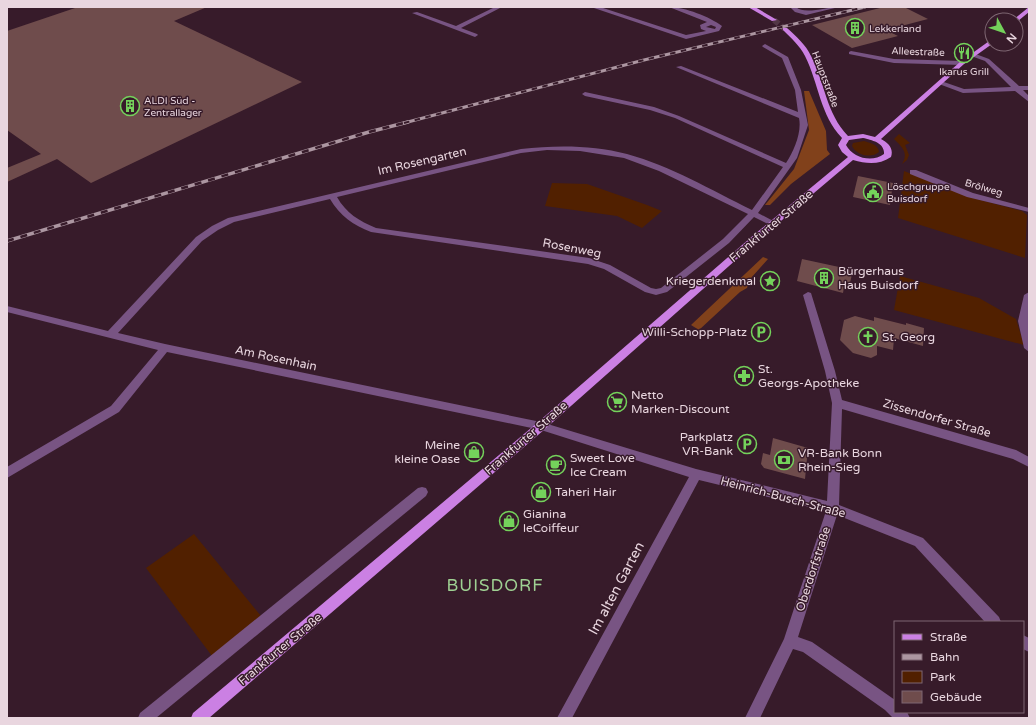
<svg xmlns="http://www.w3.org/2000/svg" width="1036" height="725" font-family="'Varela Round',sans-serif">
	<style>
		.green { fill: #512000 }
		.forest { fill: #81411b }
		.building { fill: #6f4c4c }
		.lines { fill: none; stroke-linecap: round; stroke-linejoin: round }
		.major-tunnel { stroke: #523745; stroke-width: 6; stroke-dasharray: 6 3; stroke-linecap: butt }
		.minor { fill: #785483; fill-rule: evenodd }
		.major { fill: #cb80e3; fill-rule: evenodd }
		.rail-far1-casing { stroke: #ac96a1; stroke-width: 3 }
		.rail-casing { stroke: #ac96a1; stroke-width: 3.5 }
		.rail-far1 { stroke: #371b2a; stroke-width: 2; stroke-dasharray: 5.5; stroke-linecap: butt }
		.rail { stroke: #371b2a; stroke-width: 2.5; stroke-dasharray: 7; stroke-linecap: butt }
		.labels { text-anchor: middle; stroke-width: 3; stroke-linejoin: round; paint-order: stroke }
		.far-poi-label { font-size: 10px; fill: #e9d6df; stroke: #371b2a; text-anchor: start }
		.far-street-label { font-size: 10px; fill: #e9d6df; stroke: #371b2a }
		.street-label { font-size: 12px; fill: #e9d6df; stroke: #371b2a }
		.poi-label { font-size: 12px; fill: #e9d6df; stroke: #371b2a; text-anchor: start }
		.near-street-label { font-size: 14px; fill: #e9d6df; stroke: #371b2a }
		.near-quarter-label { font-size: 17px; letter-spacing: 1px; fill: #9fd193; stroke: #371b2a }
	</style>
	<rect width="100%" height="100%" fill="#371b2a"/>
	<g class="green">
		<path d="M899 134 910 143 905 145 909 155 907 160 902 164C909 153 902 147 894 139Z"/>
		<path d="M864 141C870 143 878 144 879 152 871 159 856 155 852 146L853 143Z"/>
		<path d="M904 171 969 197 1022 211 1027 215 1025 258 898 218Z"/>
		<path d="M552 183 587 184 647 205 662 211 642 228 617 216 545 206Z"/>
		<path d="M900 276 979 298 1016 319 1024 345 894 310Z"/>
		<path d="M194 534 261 616 212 656 146 568Z"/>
	</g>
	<g class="forest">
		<path d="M804 91H809L826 131 827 150 830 154 791 184 770 205H765L794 169 809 130Z"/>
		<path d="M763 257 768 259 751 278 747 288 740 292 699 330 691 325Z"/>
	</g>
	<g class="building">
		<path d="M78 7H207L174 21 302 82 91 183 57 159 7 182V168L41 154 7 130V31Z"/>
		<path d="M884 7H904L928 19 886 30 898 36 852 48 812 25Z"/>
		<path d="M858 176 893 183 890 205 853 197Z"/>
		<path d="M802 259 853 270 850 283 845 281 843 293 797 281Z"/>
		<path d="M855 316 874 321V317L906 325V323L924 328 923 346 894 338 893 350 877 346V355L871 358 853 353 840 340 844 320Z"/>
		<path d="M773 438 808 448 805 479 764 468 761 464 763 453 770 455Z"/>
	</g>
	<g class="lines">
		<path class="major-tunnel" d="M774 20 785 29"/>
		<g class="minor">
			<path d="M495 7H502L461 28 477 34 478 35 475 37 412 13 417 12 456 26Z"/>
			<path d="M591 7H600L686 35 706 31 701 29 700 25 707 22 669 7C685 7 710 17 722 26L719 31 686 39ZM711 25 716 27 715 29 706 27Z"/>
			<path d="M790 7H796C804 15 827 7 839 7L806 15 795 12Z"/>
			<path d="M765 44 788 57 801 90 808 125 797 158 758 213 777 223 776 225H770L754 217 729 243 667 292 656 295 645 292 604 269 588 264 371 232C353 225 340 216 330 199L234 222 218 230 202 241 118 333 165 344 541 422 696 469 827 501 832 403 825 371 803 295 808 292 811 293 835 371 842 400 1016 450 1029 457V467L1013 459 842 409 839 505 923 538 999 617 1001 622H985L915 546 837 515 798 637 812 642 895 700V712H907L910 718H893L885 710 803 652 793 649 760 718H745L784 639 826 511 699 480 572 718H557L689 477 541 430 167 352 119 412 7 478V467L111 406 158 350 7 312V306L108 331 196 237 212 226 228 218 521 149C556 145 593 145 627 154 671 166 711 190 752 210L783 167 675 118 650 110 585 96 582 94 585 92 654 107 679 116 786 163C794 151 802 132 799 118L676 67 681 66 798 112 795 90 782 58 763 47 762 46ZM547 150 580 151 624 158 659 171 748 214 723 239 661 288 656 289 651 288 610 265 589 258 376 228C359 221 346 213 337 197L521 153Z"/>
			<path d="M851 51 894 59 962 61 965 63 962 65 894 63 849 54V52Z"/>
			<path d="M973 53 989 59 1019 86H1029V90H1023L1029 96V102L1015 91 963 93 939 84V82L941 81 964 89 1011 87 985 61 971 56V54Z"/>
			<path d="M910 170H916L973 193 1029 208V212L967 197 910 174Z"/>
			<path d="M1029 292 1028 321 1029 352 1024 348 1018 321 1024 295Z"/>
			<path d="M422 487 426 488 428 492 426 496 156 718H138L140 713 418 488Z"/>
			<path d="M1023 635 1029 638V652L1023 649Z"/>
		</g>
		<g class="major">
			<path d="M748 7H755L777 20 772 21Z"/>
			<path d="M1029 7V12L1018 21 1013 20Z"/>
			<path d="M783 28H787C796 36 806 45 811 56 825 83 826 113 848 136L863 134 875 137 960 62 992 39V44L964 64 881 139C888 143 894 148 891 157 879 165 867 164 853 160L755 243 545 429 209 718H191L193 713 537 423 749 239 848 157 842 152 838 145 842 138C820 115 819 84 805 56 800 46 791 38 783 30ZM863 138C872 140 885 143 884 154 872 163 853 158 846 145L849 140Z"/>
		</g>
		<defs>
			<path id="rail-far1" d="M404 123 644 60 865 7"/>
			<path id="rail" d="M7 241 369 132 408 122"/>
		</defs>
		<use href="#rail-far1" class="rail-far1-casing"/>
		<use href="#rail" class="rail-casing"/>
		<use href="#rail-far1" class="rail-far1"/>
		<use href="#rail" class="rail"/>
	</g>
	<defs>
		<symbol id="building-ring" viewBox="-11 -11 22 22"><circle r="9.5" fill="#371b2a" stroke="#74d25b" stroke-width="1.5"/><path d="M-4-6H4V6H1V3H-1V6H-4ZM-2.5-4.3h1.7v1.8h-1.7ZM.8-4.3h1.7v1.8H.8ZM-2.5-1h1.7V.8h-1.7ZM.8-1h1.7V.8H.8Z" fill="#74d25b"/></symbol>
		<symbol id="restaurant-ring" viewBox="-11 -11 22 22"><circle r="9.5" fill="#371b2a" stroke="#74d25b" stroke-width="1.5"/><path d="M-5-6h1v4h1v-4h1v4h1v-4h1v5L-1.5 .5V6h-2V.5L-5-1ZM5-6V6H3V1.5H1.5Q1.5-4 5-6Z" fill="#74d25b"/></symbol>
		<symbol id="civic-ring" viewBox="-11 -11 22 22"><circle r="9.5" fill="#371b2a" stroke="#74d25b" stroke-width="1.5"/><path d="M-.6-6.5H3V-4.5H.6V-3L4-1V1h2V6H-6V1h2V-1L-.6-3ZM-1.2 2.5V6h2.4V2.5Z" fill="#74d25b"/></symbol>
		<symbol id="sight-ring" viewBox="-11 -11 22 22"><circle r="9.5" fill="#371b2a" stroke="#74d25b" stroke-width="1.5"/><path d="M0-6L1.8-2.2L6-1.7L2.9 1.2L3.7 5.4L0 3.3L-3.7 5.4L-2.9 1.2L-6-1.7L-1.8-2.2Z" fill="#74d25b"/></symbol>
		<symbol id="parking-ring" viewBox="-11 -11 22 22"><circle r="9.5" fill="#371b2a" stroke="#74d25b" stroke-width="1.5"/><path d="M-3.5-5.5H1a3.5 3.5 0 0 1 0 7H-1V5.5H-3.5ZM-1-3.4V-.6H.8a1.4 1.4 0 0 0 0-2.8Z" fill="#74d25b"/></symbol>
		<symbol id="church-ring" viewBox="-11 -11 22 22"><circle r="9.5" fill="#371b2a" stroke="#74d25b" stroke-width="1.5"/><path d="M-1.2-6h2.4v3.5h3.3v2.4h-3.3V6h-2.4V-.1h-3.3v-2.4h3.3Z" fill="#74d25b"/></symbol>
		<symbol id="pharmacy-ring" viewBox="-11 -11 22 22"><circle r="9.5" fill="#371b2a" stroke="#74d25b" stroke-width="1.5"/><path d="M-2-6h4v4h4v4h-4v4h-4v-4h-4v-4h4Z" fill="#74d25b"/></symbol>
		<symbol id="supermarket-ring" viewBox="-11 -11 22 22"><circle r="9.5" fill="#371b2a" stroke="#74d25b" stroke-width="1.5"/><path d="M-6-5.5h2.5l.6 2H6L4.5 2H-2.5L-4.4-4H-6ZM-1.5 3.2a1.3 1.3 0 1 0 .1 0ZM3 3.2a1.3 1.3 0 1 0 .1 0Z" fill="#74d25b"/></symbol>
		<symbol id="shop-ring" viewBox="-11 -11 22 22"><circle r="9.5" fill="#371b2a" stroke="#74d25b" stroke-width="1.5"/><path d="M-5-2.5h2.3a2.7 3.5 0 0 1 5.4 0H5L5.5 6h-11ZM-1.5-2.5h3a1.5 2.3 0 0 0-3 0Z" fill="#74d25b"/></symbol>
		<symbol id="bank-ring" viewBox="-11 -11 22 22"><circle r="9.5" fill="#371b2a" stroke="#74d25b" stroke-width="1.5"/><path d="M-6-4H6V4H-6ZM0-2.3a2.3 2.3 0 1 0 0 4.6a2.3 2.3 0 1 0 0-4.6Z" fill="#74d25b"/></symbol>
		<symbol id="cafe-ring" viewBox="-11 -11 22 22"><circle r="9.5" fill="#371b2a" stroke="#74d25b" stroke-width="1.5"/><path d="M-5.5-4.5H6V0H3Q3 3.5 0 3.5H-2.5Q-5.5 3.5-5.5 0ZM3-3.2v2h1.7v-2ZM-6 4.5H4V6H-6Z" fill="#74d25b"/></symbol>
	</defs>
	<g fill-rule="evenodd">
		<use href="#building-ring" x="844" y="17" width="22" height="22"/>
		<use href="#restaurant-ring" x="953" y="42" width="22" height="22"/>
		<use href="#building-ring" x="119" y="95" width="22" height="22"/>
		<use href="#civic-ring" x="862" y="181" width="22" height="22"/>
		<use href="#building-ring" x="813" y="267" width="22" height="22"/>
		<use href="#sight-ring" x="759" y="270" width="22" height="22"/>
		<use href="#parking-ring" x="750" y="321" width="22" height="22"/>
		<use href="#church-ring" x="857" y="326" width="22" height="22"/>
		<use href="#pharmacy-ring" x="733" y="365" width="22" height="22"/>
		<use href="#supermarket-ring" x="606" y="391" width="22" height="22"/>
		<use href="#parking-ring" x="736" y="433" width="22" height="22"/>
		<use href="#shop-ring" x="463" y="441" width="22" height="22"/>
		<use href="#bank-ring" x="773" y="449" width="22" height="22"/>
		<use href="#cafe-ring" x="545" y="454" width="22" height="22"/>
		<use href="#shop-ring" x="530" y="481" width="22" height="22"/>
		<use href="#shop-ring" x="498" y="510" width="22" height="22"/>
	</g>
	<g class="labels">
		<g class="far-poi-label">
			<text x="869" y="32">Lekkerland</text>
			<text x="964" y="75" text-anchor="middle">Ikarus Grill</text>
			<text x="144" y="104">ALDI Süd -<tspan x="144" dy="12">Zentrallager</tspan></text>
			<text x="887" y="190">Löschgruppe<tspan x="887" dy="12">Buisdorf</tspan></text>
		</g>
		<g class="far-street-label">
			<text transform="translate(918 51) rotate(2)" y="4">Alleestraße</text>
			<text transform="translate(826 79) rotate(69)" y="4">Hauptstraße</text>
			<text transform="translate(984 187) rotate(16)" y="4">Brölweg</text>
		</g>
		<g class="street-label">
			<text transform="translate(422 161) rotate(-13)" y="4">Im Rosengarten</text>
			<text transform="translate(771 226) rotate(-40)" y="4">Frankfurter Straße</text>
			<text transform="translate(572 248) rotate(11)" y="4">Rosenweg</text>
			<text transform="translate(276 358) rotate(12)" y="4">Am Rosenhain</text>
			<text transform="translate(937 418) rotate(16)" y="4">Zissendorfer Straße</text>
			<text transform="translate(526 438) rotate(-41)" y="4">Frankfurter Straße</text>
			<text transform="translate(783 497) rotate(15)" y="4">Heinrich-Busch-Straße</text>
			<text transform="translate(813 569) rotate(-72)" y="4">Oberdorfstraße</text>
			<text transform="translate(280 649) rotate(-40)" y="4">Frankfurter Straße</text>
		</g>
		<g class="poi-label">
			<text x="838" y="275">Bürgerhaus<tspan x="838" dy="14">Haus Buisdorf</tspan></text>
			<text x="756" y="285" text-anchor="end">Kriegerdenkmal</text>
			<text x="747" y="336" text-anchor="end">Willi-Schopp-Platz</text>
			<text x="882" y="341">St. Georg</text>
			<text x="758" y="373">St.<tspan x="758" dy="14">Georgs-Apotheke</tspan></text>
			<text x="631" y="399">Netto<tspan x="631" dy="14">Marken-Discount</tspan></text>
			<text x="733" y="441" text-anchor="end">Parkplatz<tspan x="733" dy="14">VR-Bank</tspan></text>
			<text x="460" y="449" text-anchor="end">Meine<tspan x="460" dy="14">kleine Oase</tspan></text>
			<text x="798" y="457">VR-Bank Bonn<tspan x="798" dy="14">Rhein-Sieg</tspan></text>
			<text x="570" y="462">Sweet Love<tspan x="570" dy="14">Ice Cream</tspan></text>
			<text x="555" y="496">Taheri Hair</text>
			<text x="523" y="518">Gianina<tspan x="523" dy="14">leCoiffeur</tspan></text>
		</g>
		<g class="near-street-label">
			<text transform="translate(616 588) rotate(-62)" y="5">Im alten Garten</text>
		</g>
		<g class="near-quarter-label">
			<text x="495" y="591">BUISDORF</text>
		</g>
	</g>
	<rect width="1036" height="725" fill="none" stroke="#e9d6df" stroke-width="16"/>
	<rect x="894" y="621" width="130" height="92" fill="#371b2a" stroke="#7e6672"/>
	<rect x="902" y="634" width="20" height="6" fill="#cb80e3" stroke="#7e6672"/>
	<text x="930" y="641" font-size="12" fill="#e9d6df">Straße</text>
	<rect x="902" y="654" width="20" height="6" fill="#ac96a1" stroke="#7e6672"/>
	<text x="930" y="661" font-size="12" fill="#e9d6df">Bahn</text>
	<rect x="902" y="671" width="20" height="12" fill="#512000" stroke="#7e6672"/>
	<text x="930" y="681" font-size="12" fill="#e9d6df">Park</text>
	<rect x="902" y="691" width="20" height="12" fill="#6f4c4c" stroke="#7e6672"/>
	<text x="930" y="701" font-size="12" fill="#e9d6df">Gebäude</text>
	<g transform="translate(1004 32) rotate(130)"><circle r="19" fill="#371b2a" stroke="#7e6672"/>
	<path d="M0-3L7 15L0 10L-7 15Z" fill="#74d25b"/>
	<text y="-6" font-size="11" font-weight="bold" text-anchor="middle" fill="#e9d6df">N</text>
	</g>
</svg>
